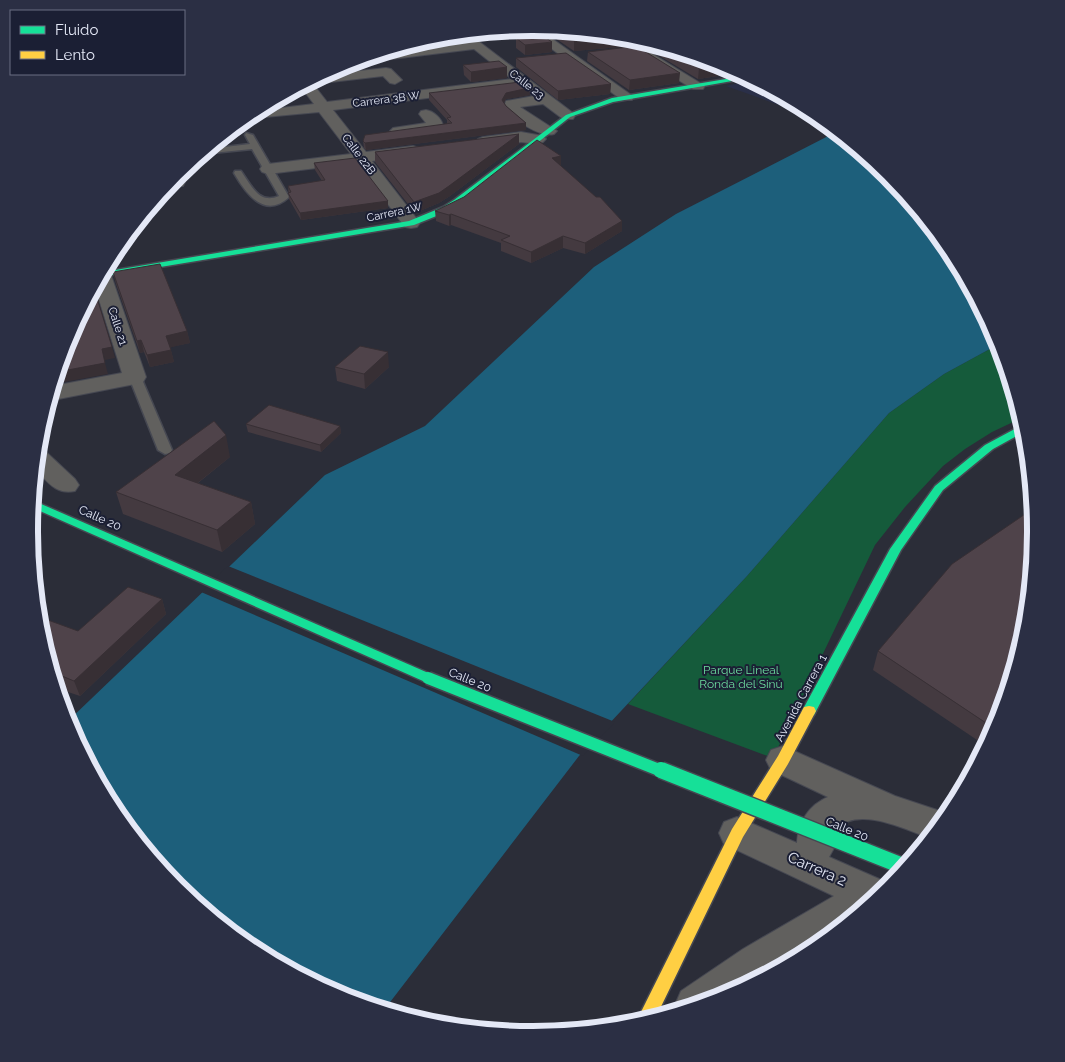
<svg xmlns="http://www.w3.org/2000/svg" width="1065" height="1062" font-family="Raleway,sans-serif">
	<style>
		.built { fill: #2a2f48 }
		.green { fill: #155b3b }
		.water { fill: #1d5f7b }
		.pier { fill: #2b2d38 }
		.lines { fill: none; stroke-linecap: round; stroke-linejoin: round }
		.lane-casing { stroke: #464852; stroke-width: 3 }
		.street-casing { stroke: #464852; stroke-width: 2 }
		.fast-casing { stroke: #464852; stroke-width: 3 }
		.slow-casing { stroke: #464852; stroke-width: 3 }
		.lane { fill: #61605e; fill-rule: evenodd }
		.street { fill: #61605e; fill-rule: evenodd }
		.fast { fill: #16e098; fill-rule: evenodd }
		.slow { fill: #ffcf43; fill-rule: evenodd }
		.fast-bridge-far1-casing { stroke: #464852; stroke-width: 15; stroke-linecap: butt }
		.fast-bridge-casing { stroke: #464852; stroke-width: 19; stroke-linecap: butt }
		.fast-bridge-far1 { stroke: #16e098; stroke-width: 12 }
		.fast-bridge { stroke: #16e098; stroke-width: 16 }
		.wall { fill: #443a40 }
		.shaded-wall { fill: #372f34 }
		.building { fill: #4f434a; stroke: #372f34 }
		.labels { text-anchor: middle; stroke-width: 4; stroke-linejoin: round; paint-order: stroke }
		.far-street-label { font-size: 11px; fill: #e4e8f6; stroke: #1b1f34 }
		.street-label { font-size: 12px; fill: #e4e8f6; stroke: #1b1f34 }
		.park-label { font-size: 12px; fill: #6ddc9f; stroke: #1b1f34 }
		.near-street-label { font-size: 15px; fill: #e4e8f6; stroke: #1b1f34 }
		.rim { fill: none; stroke: #e4e8f6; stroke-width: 6 }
	</style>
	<rect width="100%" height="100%" fill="#2b2d38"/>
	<path class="built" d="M752 80 812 113 821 120 726 86Z"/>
	<path class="green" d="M999 344 1022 418 992 432 965 449 943 466 905 507 875 545 773 758 628 704 747 576 889 413 944 374Z"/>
	<path class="water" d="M836 132 889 175 951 252 999 344 944 374 889 413 747 576 579 756 384 1010 340 996 253 949 176 887 114 810 67 722 325 475 425 426 594 267 676 214Z"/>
	<path class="pier" d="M228 566 615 722 583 756 201 592Z"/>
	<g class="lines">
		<defs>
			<g id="lane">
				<path d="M246 133 253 135 289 197C264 220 245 192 234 173L235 171H241C251 185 259 205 279 196L252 149 202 154 208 149 250 144 245 135Z"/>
				<path d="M135 373 141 377 172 450 170 453 165 454 158 450 129 377Z"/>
			</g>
			<g id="street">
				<path d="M523 28H537L634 97 632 100H622Z"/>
				<path d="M469 34 573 113 575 116 573 119H563L543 104 520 107 557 131 554 134C540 138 512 119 504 107L506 101 534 96 521 86 333 110 366 152 413 146 419 148 421 151 419 154 413 156 372 161 420 223 417 227 411 228 405 227 357 163 268 174 262 172 260 169 262 166 268 164 351 154 319 112 244 119 256 111 314 104 301 87 323 75 386 68 391 69 402 80 395 84 390 83 383 76 313 84 327 102 512 79 474 49 367 62 361 59 386 52 465 43 457 35Z"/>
				<path d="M610 35 625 37 705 86 703 89H693L611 39Z"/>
				<path d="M426 110C433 111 442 118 443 126L440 129 398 136 393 134 390 131 393 128 426 123 419 114 421 111Z"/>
				<path d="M521 132 543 136 546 139 543 142 538 144 521 142 483 147 478 145 475 142 478 139 483 137Z"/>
				<path d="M181 172 185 182 183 186 167 187Z"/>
				<path d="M104 270 108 271 111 275 146 377 143 382 135 384 48 401 53 386 122 373 95 287Z"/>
				<path d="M37 449 45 451 75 479 79 485 75 491C56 495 48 482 35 469Z"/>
				<path d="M783 746 895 796 949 814 929 838C905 829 856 805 836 830L834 848 829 857 886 882 890 885 888 887 812 950 725 996 677 1011 675 1005 681 991 743 949 834 896 724 844 719 833 724 822 737 817 797 843C798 822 809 805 828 797L771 770 766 760 771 750Z"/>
			</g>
			<g id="fast">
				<path d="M744 76 749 78 613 102 570 117 460 204 449 211 414 225 100 277 103 272 409 221 443 207 454 200 566 115 612 98Z"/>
				<path d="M1024 424 1026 431 993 449 943 490 901 550 814 715 809 716 804 715 802 711 890 549 935 486 985 445Z"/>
				<path d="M32 500 433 675 435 678 433 681 428 683 423 681 31 507Z"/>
			</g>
			<path id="slow" d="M809 706 814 707 816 711 788 764 743 837 656 1017 638 1022 637 1020 640 1014 732 829 778 756 804 707Z"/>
		</defs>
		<use href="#lane" class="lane-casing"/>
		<use href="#street" class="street-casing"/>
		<use href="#fast" class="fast-casing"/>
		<use href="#slow" class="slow-casing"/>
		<use href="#lane" class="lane"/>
		<use href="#street" class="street"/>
		<use href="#fast" class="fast"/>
		<use href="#slow" class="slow"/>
		<defs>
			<path id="fast-bridge-far1" d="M428 678 664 772"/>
			<path id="fast-bridge" d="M661 770 905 867"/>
		</defs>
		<use href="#fast-bridge-far1" class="fast-bridge-far1-casing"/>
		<use href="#fast-bridge" class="fast-bridge-casing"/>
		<use href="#fast-bridge-far1" class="fast-bridge-far1"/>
		<use href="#fast-bridge" class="fast-bridge"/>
	</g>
	<g class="wall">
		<path d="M555 30 620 36V47L574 51 555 38Z"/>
		<path d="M628 37 725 66 738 73 698 79Z"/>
		<path d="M516 38 552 52 525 55 516 48Z"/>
		<path d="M588 52 679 83 629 90 587 61Z"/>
		<path d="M516 58 611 84 610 94 558 100 516 67Z"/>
		<path d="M463 65 507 67V78L471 82 464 75Z"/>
		<path d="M529 88 530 95 506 99 504 103 506 106 526 123V130L366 150 364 148 363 141 447 124V120L429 100V93Z"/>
		<path d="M519 134V144L450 196 439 203 415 213 375 162V152Z"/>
		<path d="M314 163 388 201V208L301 220 289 199 288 186 322 181 315 170Z"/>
		<path d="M561 166 622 221V231L585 254 563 248 531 263 501 251V243L451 225 449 226 436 221 435 211Z"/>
		<path d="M113 272 187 331 190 343 170 347 174 362 150 367 144 352 140 353 116 284Z"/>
		<path d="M335 367H389L365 389 337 381Z"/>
		<path d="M246 424 340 426 341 433 321 452 248 432Z"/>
		<path d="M230 457 198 483 251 502 255 524 222 552 123 514 116 492Z"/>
		<path d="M162 599 166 614 80 696 68 692 60 699 39 629 78 631Z"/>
		<path d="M878 651 998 724 986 746 873 670Z"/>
	</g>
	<g class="shaded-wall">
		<path d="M620 36V47L574 51V41Z"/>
		<path d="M552 42V52L525 55V45Z"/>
		<path d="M722 65 738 73 698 79 699 68Z"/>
		<path d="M507 67V78L471 82V72Z"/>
		<path d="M680 73 679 83 629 90 630 80Z"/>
		<path d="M611 84 610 94 558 100V91Z"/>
		<path d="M529 88 530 95 506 99 502 106V100L506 93Z"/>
		<path d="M526 123V130L366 150 365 143Z"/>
		<path d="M519 134V144L450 196 439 203 415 213 414 202Z"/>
		<path d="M561 156V166L552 158Z"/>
		<path d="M388 201V208L301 220 300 213Z"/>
		<path d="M451 214V225L449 226V215Z"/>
		<path d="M622 221V231L585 254V243Z"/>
		<path d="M563 236V248L531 263V252Z"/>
		<path d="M187 331 190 343 168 348 166 336Z"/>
		<path d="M141 340 144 352 140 353 137 341Z"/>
		<path d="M112 347 115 358 105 360 102 349Z"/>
		<path d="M171 350 174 362 150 367 147 355Z"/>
		<path d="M388 352 389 367 365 389 364 374Z"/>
		<path d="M105 363 108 374 53 384 57 372Z"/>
		<path d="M340 426 341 433 321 452 320 445Z"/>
		<path d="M226 435 230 457 181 496 175 475Z"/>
		<path d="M251 502 255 524 222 552 217 530Z"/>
		<path d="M162 599 166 614 80 696 74 681Z"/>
		<path d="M62 676 68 692 60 699 55 683Z"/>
	</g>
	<g class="building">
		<path d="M558 30 620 36 574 41Z"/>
		<path d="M543 36 552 42 525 45 516 38Z"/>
		<path d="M636 46 680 73 630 80 588 52Z"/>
		<path d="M662 47 722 65 699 68Z"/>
		<path d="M566 53 611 84 558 91 516 58Z"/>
		<path d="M499 61 507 67 471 72 463 65Z"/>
		<path d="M520 82 529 88 506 93 502 100 506 106 526 123 365 143 363 141 365 135 452 123 447 118 451 117 429 93Z"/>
		<path d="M519 134 449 186 439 193 414 202 375 152Z"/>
		<path d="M537 140 561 156 552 158 596 197H600L622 221 585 243 563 236 531 252 501 240 510 236 451 214 449 215 435 211 464 197Z"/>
		<path d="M355 158 388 201 300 213 288 193 291 192 288 186 325 180 314 163Z"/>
		<path d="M160 264 187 331 166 336 171 350 147 355 141 340 137 341 113 272Z"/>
		<path d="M94 288 112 347 102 349 105 363 57 372 67 338Z"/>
		<path d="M360 346 388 352 364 374 335 367Z"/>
		<path d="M269 405 340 426 320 445 246 424Z"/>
		<path d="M214 421 226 435 175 475 251 502 217 530 116 492Z"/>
		<path d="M1034 508 1036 531 1026 630 998 724 995 729 878 651 952 564Z"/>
		<path d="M128 587 162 599 74 681 62 676 55 683 39 629 37 616 78 631Z"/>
	</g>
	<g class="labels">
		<g class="far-street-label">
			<text transform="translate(527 84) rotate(38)" y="4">Calle 23</text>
			<text transform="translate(386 99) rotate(-7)" y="4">Carrera 3B W</text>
			<text transform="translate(359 154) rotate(53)" y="4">Calle 22B</text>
			<text transform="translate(394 212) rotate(-12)" y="4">Carrera 1W</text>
			<text transform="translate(118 326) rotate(72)" y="4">Calle 21</text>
		</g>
		<g class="street-label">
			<text transform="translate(100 518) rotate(24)" y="4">Calle 20</text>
			<text transform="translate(470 680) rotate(22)" y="4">Calle 20</text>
			<text transform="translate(801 698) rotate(-62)" y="4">Avenida Carrera 1</text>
			<text transform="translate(847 829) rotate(22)" y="4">Calle 20</text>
		</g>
		<g class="park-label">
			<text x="741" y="674">Parque Lineal<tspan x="741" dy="14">Ronda del Sinú</tspan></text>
		</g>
		<g class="near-street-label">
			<text transform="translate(817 869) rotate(24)" y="5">Carrera 2</text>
		</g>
	</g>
	<path d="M0 0H1065V1062H0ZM532 36H533A494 494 0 0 1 1027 530V532A494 494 0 0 1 533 1026H532A494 494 0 0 1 38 532V530A494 494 0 0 1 532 36Z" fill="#2b2f44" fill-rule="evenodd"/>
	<path class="rim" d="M532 36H533A494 494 0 0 1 1027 530V532A494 494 0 0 1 533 1026H532A494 494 0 0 1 38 532V530A494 494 0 0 1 532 36Z"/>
	<rect x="10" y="10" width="175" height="65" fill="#1b1f34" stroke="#6b6f82"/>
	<rect x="20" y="26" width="25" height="8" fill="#16e098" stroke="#6b6f82"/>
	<text x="55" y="35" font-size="15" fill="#e4e8f6">Fluido</text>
	<rect x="20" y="51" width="25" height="8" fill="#ffcf43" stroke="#6b6f82"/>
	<text x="55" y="60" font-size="15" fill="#e4e8f6">Lento</text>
</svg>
